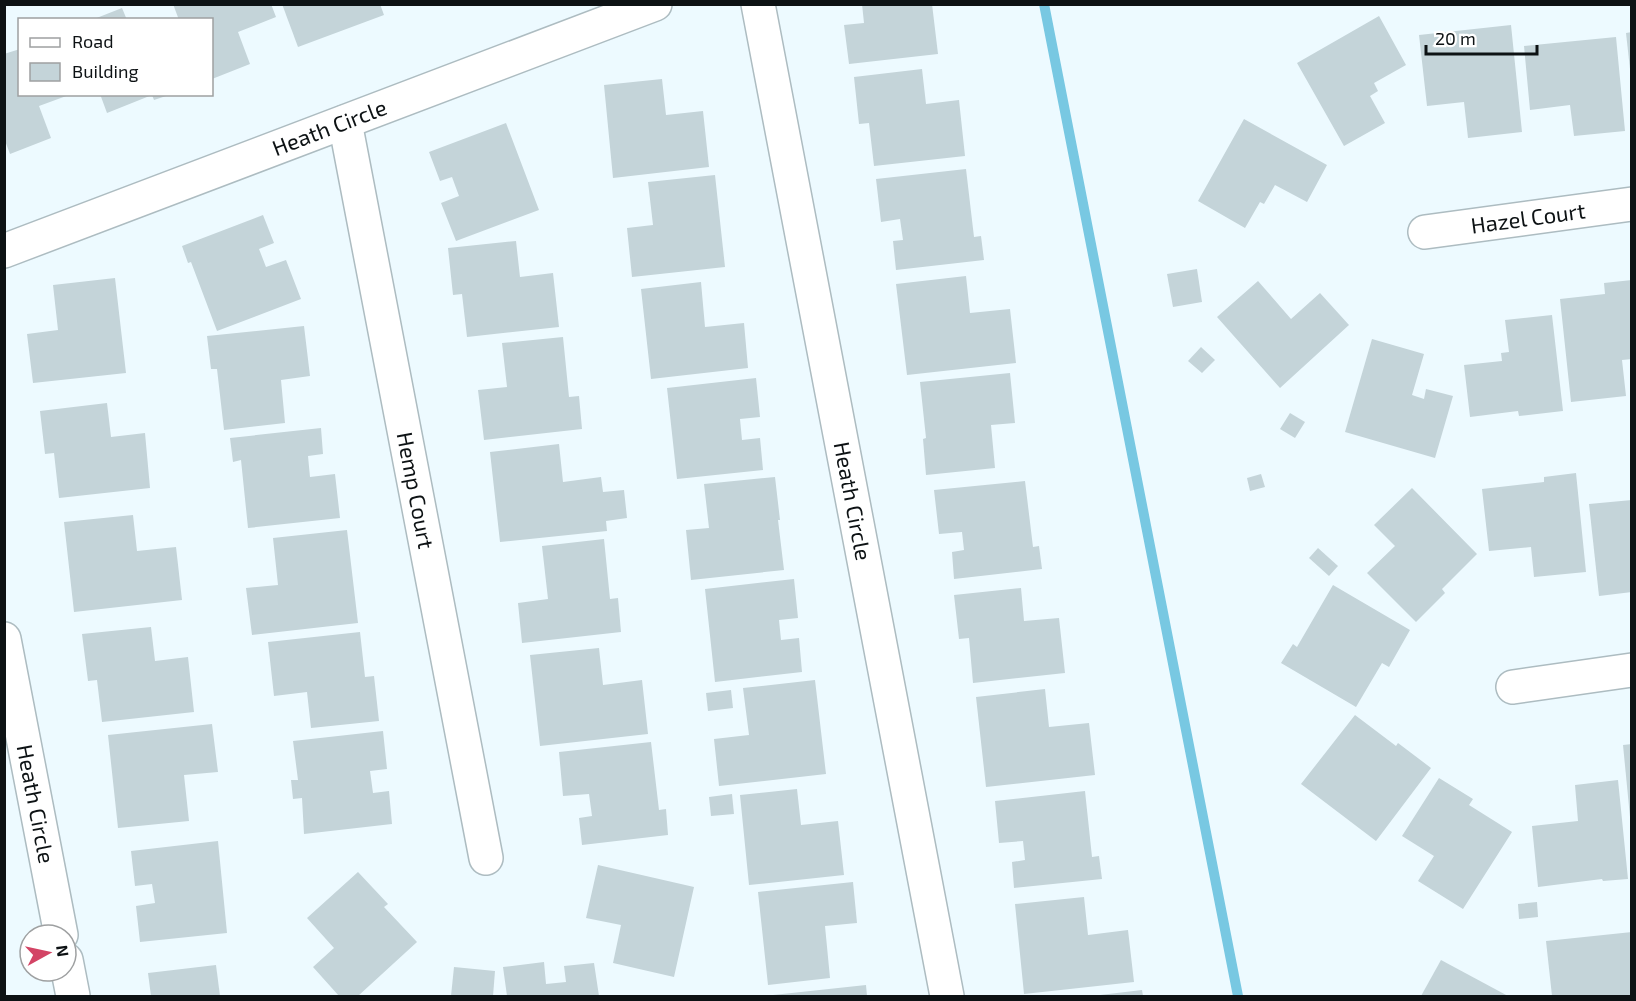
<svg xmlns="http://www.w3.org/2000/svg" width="1636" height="1001" font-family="'Exo 2',sans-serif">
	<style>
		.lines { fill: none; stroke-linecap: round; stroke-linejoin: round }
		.stream { stroke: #78c8e2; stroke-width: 10 }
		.building { fill: #c4d4d9 }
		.street-casing { stroke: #adbcc1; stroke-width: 36 }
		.street { stroke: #fff; stroke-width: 33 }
		.labels { text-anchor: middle; stroke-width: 6; stroke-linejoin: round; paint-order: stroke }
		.street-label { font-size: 22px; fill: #0d1214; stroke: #fff }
	</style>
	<rect width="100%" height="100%" fill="#edfaff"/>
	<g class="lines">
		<path class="stream" d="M1044 4 1238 996"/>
	</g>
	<g class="building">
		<path d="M173 4H271L276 17 238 32 250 64 212 79V20H179Z"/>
		<path d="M282 4H380L384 15 298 47Z"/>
		<path d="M862 4H932L938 54 849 64 844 25 864 23Z"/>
		<path d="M122 8 127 20H94V19Z"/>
		<path d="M1379 16 1406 65 1374 83 1378 91 1370 96 1385 123 1344 146 1297 63Z"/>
		<path d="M1511 25 1522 132 1468 138 1464 102 1427 106 1419 35Z"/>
		<path d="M1632 32V69H1630L1626 33Z"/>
		<path d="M1616 37 1625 131 1574 136 1570 105 1530 110 1524 46Z"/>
		<path d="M20 49V94L69 95 39 106 51 138 10 154 4 138V54Z"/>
		<path d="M922 69 926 104 959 100 965 156 874 166 869 123 859 124 854 77Z"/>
		<path d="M662 79 666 115 703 111 709 167 613 178 604 85Z"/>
		<path d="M100 94H169V95L154 100 152 95 107 113Z"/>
		<path d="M1244 119 1327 165 1307 202 1275 185 1264 204 1260 202 1245 228 1198 201Z"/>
		<path d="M506 123 539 210 456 241 441 203 459 196 452 177 440 181 429 152Z"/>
		<path d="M966 169 974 237 981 236 984 260 896 270 893 241 903 240 900 219 881 222 876 179Z"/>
		<path d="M715 175 725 267 632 277 627 228 653 225 648 182Z"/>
		<path d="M263 215 274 243 259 249 266 267 286 260 301 299 217 331 191 262 188 263 182 246Z"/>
		<path d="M516 241 520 277 553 273 559 327 467 337 462 294 453 295 448 248Z"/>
		<path d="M1197 269 1202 302 1173 307 1167 274Z"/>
		<path d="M966 276 970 313 1010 309 1016 363 907 375 896 284Z"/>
		<path d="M115 278 126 373 33 383 27 334 58 330 53 285Z"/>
		<path d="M1632 280V359L1622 360 1626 396 1571 402 1560 299 1605 294 1604 283Z"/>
		<path d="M1258 281 1291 319 1320 293 1349 325 1280 388 1217 317Z"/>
		<path d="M701 282 705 327 744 323 748 368 651 379 641 289Z"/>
		<path d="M1552 315 1563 411 1519 416 1518 411 1470 417 1464 365 1502 361 1501 353 1509 352 1505 320Z"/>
		<path d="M304 326 310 376 281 380 285 423 224 430 217 369H211L207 336Z"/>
		<path d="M563 337 569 397 579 396 582 429 484 440 478 390 507 387 502 343Z"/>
		<path d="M1372 339 1424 354 1412 395 1424 399 1426 389 1453 396 1435 458 1345 432Z"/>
		<path d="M1201 347 1215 360 1202 373 1188 361Z"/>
		<path d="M1010 373 1015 423 991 425 995 468 926 475 923 439 926 438 920 382Z"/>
		<path d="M756 378 760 417 740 419 742 440 760 438 763 470 677 479 667 388Z"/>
		<path d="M107 403 111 437 145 433 150 488 59 498 54 453 45 454 40 411Z"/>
		<path d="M1290 413 1305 422 1295 438 1280 429Z"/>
		<path d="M321 428 323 454 308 456 310 477 335 474 340 518 248 528 241 460 233 462 230 438Z"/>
		<path d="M559 444 563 482 601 477 603 492 624 490 627 518 606 521 607 531 500 542 490 452Z"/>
		<path d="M1576 473 1586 572 1534 577 1531 547 1489 551 1482 489 1544 482V477Z"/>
		<path d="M1261 474 1265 487 1250 491 1247 478Z"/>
		<path d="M775 477 780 520H778L784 570 691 580 686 530 709 528 704 484Z"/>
		<path d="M1025 481 1033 547 1039 546 1042 569 954 579 952 552 964 550 962 532 939 534 934 490Z"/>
		<path d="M1412 488 1477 554 1442 589 1445 593 1416 622 1367 573 1395 546 1374 525Z"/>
		<path d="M1632 500V592L1599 596 1589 504Z"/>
		<path d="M133 515 137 551 176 547 182 600 74 612 64 522Z"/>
		<path d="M347 530 358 623 252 635 246 588 278 585 273 538Z"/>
		<path d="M604 539 610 599 618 598 621 632 522 643 518 603 548 599 542 546Z"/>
		<path d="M1318 548 1338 566 1329 576 1309 558Z"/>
		<path d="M794 579 798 618 779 620 781 640 799 638 802 672 715 682 705 589Z"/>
		<path d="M1333 585 1410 630 1389 667 1382 663 1356 707 1281 663 1293 644 1297 647Z"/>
		<path d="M1021 588 1024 621 1059 618 1065 673 973 683 969 638 959 639 954 595Z"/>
		<path d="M151 627 155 661 188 657 194 712 102 722 97 680 88 681 82 634Z"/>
		<path d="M360 632 365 677 374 676 379 721 311 728 307 692 274 696 268 642Z"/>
		<path d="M599 648 603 685 642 680 648 734 540 746 530 655Z"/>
		<path d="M815 680 826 774 719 786 714 739 749 735 743 688Z"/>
		<path d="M1045 689 1049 727 1089 723 1095 775 986 787 976 697Z"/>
		<path d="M731 690 733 708 708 711 706 693Z"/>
		<path d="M1355 715 1396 746 1398 743 1431 768 1376 841 1301 784Z"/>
		<path d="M212 724 218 772 184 775 189 821 118 828 108 735Z"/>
		<path d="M383 731 387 769 370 771 373 793 389 791 392 824 304 834 302 798 293 799 291 780H298L293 741Z"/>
		<path d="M651 742 659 810 666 809 668 835 582 845 579 818 592 816 589 794 563 796 559 752Z"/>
		<path d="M1632 744V817H1630L1623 745Z"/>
		<path d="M1439 778 1473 799 1469 805 1512 832 1463 909 1418 881 1434 856 1402 836Z"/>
		<path d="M1618 780 1628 879 1603 881 1602 879 1538 887 1532 826 1578 821 1575 785Z"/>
		<path d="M797 789 801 825 838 821 844 875 749 885 740 795Z"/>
		<path d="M1085 791 1092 857 1099 856 1102 879 1014 888 1012 862 1025 860 1023 841 999 843 995 801Z"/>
		<path d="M732 794 734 814 711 816 709 797Z"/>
		<path d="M218 841 227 933 140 942 136 906 155 903 152 884 135 886 131 851Z"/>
		<path d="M598 865 694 887 674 977 613 963 621 925 586 918Z"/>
		<path d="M358 872 388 904 384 907 417 942 358 996H339L313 967 334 948 307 918Z"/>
		<path d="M853 882 857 923 825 926 830 978 768 985 758 892Z"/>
		<path d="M1084 897 1088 935 1128 930 1134 982 1024 994 1015 904Z"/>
		<path d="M1537 902 1538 917 1519 919 1518 904Z"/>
		<path d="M1632 932V996H1552L1546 941Z"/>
		<path d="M1441 960 1508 996H1421Z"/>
		<path d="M544 962 546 984 566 982 564 966 594 963 599 996H507L503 967Z"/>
		<path d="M216 965 220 996H151L148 973Z"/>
		<path d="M454 967 495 971 493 996H451Z"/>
		<path d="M866 985 867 996H773V995Z"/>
		<path d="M1142 990 1143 996H1100V995Z"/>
	</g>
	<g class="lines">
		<defs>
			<g id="street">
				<path id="s1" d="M758 4 947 996"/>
				<path id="s2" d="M345 122 486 858"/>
				<path id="s3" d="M1425 232 1632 204"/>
				<path id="s4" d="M4 251 655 4"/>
				<path id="s5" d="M4 639 61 935"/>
				<path d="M1513 687 1632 670"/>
				<path d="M66 960 73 996"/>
			</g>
		</defs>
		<use href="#street" class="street-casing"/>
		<use href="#street" class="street"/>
	</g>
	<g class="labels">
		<g class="street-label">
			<text dy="8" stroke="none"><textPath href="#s4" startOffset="348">Heath Circle</textPath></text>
			<text dy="8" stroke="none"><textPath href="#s3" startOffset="104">Hazel Court</textPath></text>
			<text dy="8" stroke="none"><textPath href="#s2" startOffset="375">Hemp Court</textPath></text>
			<text dy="8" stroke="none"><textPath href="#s1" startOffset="506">Heath Circle</textPath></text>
			<text dy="8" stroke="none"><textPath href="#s5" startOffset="168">Heath Circle</textPath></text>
		</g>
	</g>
	<rect width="1636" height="1001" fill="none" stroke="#0d1214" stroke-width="12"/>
	<rect x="18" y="18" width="195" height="78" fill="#ffffff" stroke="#9ea0a1" stroke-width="1.5"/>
	<rect x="30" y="38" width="30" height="9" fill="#ffffff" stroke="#9ea0a1" stroke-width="1.5"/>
	<text x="72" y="48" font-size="18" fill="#0d1214">Road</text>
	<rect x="30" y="63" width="30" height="18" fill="#c4d4d9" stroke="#9ea0a1" stroke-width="1.5"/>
	<text x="72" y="78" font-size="18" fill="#0d1214">Building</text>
	<g transform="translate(48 953) rotate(82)"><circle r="28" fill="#ffffff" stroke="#9ea0a1" stroke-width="1.5"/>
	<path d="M0-4.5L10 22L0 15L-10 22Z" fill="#d34465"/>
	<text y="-9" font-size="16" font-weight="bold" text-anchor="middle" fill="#0d1214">N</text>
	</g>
	<path d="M1426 45v9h111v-9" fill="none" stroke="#0d1214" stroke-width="3"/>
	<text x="1435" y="45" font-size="18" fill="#0d1214" stroke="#ffffff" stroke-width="4.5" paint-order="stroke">20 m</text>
</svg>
